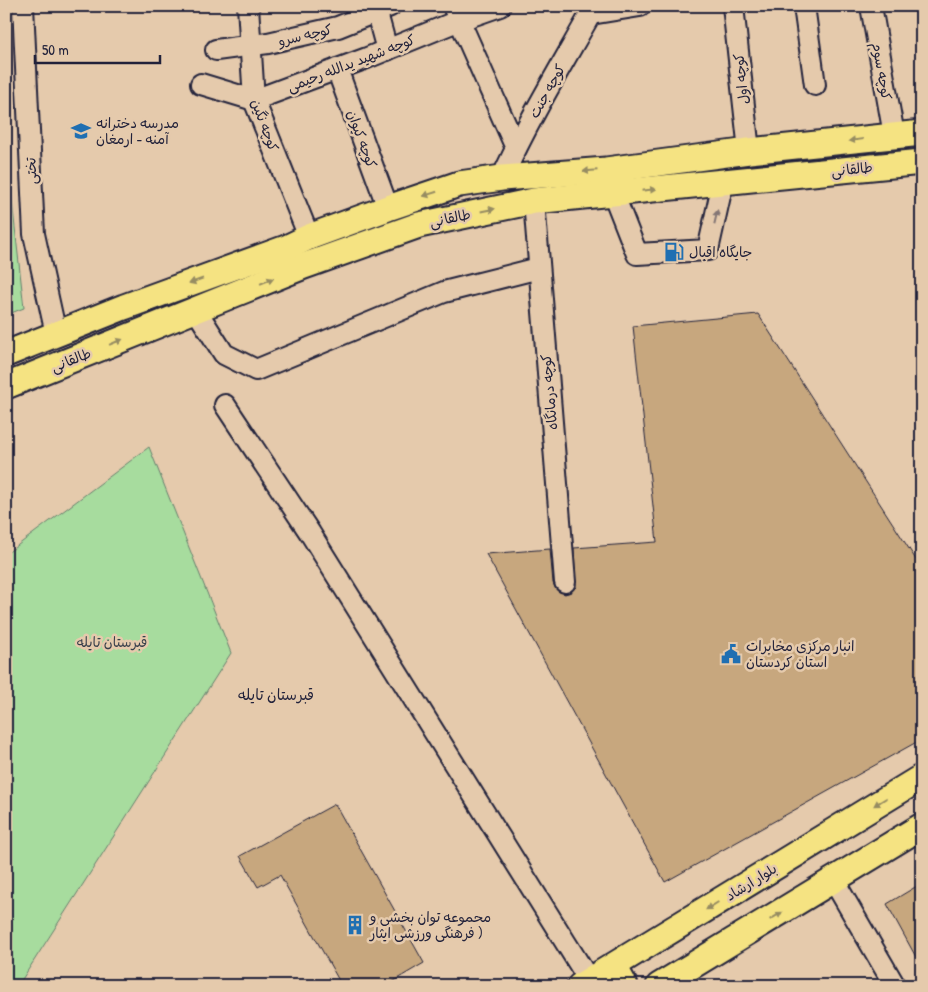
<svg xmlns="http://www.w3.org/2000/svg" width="928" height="992" font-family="'Patrick Hand','Playpen Sans Arabic',sans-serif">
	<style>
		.green { fill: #a7dc9e; stroke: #647f6c }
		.building { fill: #c7a77e; stroke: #22223b }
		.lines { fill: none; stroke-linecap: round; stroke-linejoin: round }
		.minor-casing { stroke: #22223b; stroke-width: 24 }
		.major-casing { stroke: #22223b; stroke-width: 29 }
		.minor { stroke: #e5caac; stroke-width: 20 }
		.major { stroke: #f5e382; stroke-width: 25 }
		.oneway { fill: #968c62 }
		.oneway2 { fill: #847674 }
		.labels { text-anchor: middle; stroke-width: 5; stroke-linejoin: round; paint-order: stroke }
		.street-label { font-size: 14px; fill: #22223b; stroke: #e5caac }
		.poi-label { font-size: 14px; fill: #22223b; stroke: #e5caac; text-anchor: start }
		.park-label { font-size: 14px; fill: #363e4a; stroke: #e5caac }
		.neighbourhood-label { font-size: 15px; fill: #22223b; stroke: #e5caac }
	</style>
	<rect width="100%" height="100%" fill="#e5caac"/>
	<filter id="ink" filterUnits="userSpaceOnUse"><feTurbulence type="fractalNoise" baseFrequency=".02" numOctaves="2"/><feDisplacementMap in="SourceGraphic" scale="10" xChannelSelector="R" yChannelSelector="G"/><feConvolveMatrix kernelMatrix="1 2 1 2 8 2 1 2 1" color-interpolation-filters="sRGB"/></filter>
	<g filter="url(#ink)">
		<g class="green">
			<path d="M6 147 24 308 6 315Z"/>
			<path d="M149 447 231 653 21 981 17 986H6V554Z"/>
		</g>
		<g class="building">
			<path d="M758 314 922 569V739L665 882 486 554 550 549 553 583 556 589 560 592 565 594 572 591 576 587 574 548 657 542 633 326Z"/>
			<path d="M335 804 424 963 385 986H342L280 875 258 887 240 856Z"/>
			<path d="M922 883V968L887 904Z"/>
		</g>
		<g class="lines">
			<defs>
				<g id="minor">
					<path d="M23 6 34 234 56 334"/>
					<path d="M248 6 254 100 309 237"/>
					<path d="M375 6 387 50"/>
					<path d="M453 6 516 148"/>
					<path d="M733 6 749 151"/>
					<path d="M804 6 815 85"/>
					<path d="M871 6 894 135"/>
					<path d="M591 14 640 6"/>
					<path d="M216 50 268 43 338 27 390 6"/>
					<path d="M337 69 388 208"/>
					<path d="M201 84 254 100 367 58 460 20 500 6"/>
					<path d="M502 178C529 119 563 63 595 6"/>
					<path d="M613 193 637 254 708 250 723 182"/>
					<path d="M534 201 565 582"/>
					<path d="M196 310 224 354 256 370 444 292 539 268"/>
					<path d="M225 405 310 533 589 980"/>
					<path d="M834 881 895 986"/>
				</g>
				<g id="major">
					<path d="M6 354 124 307 286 248 309 237 388 208 459 184 502 178 606 170 749 151 922 133"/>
					<path d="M6 386 304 266 419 225 534 201 922 162"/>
					<path d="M614 966 625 986"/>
					<path d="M580 986 922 777"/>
					<path d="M659 986 922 826"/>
				</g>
			</defs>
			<use href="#minor" class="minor-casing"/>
			<use href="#major" class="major-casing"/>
			<use href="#minor" class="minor"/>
			<use href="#major" class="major"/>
		</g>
		<defs><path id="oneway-solid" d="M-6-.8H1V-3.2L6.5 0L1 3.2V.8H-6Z" transform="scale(1.25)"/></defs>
		<g class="oneway">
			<use href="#oneway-solid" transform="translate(856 140) rotate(173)"/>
			<use href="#oneway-solid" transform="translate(590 171) rotate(175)"/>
			<use href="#oneway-solid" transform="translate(649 190) rotate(-6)"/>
			<use href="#oneway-solid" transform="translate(430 194) rotate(162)"/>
			<use href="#oneway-solid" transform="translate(488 210) rotate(-11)"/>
			<use href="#oneway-solid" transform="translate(196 281) rotate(160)"/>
			<use href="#oneway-solid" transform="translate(267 281) rotate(-22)"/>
			<use href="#oneway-solid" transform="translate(116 342) rotate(-22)"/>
			<use href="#oneway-solid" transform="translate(880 802) rotate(148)"/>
			<use href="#oneway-solid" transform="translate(712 906) rotate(148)"/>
			<use href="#oneway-solid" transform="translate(776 916) rotate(-31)"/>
		</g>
		<use class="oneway2" href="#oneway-solid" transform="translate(716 217) rotate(-77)"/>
	</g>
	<defs>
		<symbol id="school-bare" viewBox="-9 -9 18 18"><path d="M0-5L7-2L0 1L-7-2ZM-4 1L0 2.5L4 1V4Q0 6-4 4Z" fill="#1f6fb2" stroke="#e5caac" stroke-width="2.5" paint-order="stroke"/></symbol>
		<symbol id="fuel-bare" viewBox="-9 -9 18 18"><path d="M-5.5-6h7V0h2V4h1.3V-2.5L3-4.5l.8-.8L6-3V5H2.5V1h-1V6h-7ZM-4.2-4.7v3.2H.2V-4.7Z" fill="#1f6fb2" stroke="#e5caac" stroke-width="2.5" paint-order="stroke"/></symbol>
		<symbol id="civic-bare" viewBox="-9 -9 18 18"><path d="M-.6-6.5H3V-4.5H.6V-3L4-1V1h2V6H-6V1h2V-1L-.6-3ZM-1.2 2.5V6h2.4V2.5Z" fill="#1f6fb2" stroke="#e5caac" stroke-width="2.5" paint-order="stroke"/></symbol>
		<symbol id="building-bare" viewBox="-9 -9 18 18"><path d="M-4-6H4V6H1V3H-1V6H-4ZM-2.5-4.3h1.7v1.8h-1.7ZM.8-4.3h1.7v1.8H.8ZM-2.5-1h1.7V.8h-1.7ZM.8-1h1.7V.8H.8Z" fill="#1f6fb2" stroke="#e5caac" stroke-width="2.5" paint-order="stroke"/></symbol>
	</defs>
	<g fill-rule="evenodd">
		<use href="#school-bare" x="67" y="117" width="28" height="28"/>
		<use href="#fuel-bare" x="660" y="238" width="28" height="28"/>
		<use href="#civic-bare" x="717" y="640" width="28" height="28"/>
		<use href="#building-bare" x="341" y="911" width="28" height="28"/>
	</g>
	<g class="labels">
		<g class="street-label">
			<text transform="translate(305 35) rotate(-13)" y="5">کوچه سرو</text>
			<text transform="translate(351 63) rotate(-21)" y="5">کوچه شهید یدالله رحیمی</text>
			<text transform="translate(882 71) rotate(80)" y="5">کوچه سوم</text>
			<text transform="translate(741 79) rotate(-96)" y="5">کوچه اول</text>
			<text transform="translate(547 91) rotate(-61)" y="5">کوچه جنت</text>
			<text transform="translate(265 125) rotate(70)" y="5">کوچه نگین</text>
			<text transform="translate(362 139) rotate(70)" y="5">کوچه کیوان</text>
			<text transform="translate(852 169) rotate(-6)" y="5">طالقانی</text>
			<text transform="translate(31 171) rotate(-93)" y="5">تختی</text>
			<text transform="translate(450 218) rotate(-12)" y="5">طالقانی</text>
			<text transform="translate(71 360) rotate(-22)" y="5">طالقانی</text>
			<text transform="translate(549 392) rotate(-95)" y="5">کوچه درمانگاه</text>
			<text transform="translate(751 882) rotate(-32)" y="5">بلوار ارشاد</text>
		</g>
		<g class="poi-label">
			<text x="96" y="128">مدرسه دخترانه<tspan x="96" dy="16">آمنه - ارمغان</tspan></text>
			<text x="689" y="257">جایگاه اقبال</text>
			<text x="746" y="651">انبار مرکزی مخابرات<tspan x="746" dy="16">استان کردستان</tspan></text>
			<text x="370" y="922">مجموعه توان بخشی و<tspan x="370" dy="16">فرهنگی ورزشی ایثار )</tspan></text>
		</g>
		<g class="park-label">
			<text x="112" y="647">قبرستان تایله</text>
		</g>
		<g class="neighbourhood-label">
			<text x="276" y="700">قبرستان تایله</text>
		</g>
	</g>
	<rect width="928" height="992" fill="none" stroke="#e5caac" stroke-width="25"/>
	<rect x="12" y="12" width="903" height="967" fill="none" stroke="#22223b" stroke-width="2" filter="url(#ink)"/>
	<path d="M35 55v8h125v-8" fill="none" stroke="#22223b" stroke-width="2.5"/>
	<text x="42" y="55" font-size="15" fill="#22223b" stroke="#e5caac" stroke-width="4" paint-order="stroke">50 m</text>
</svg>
